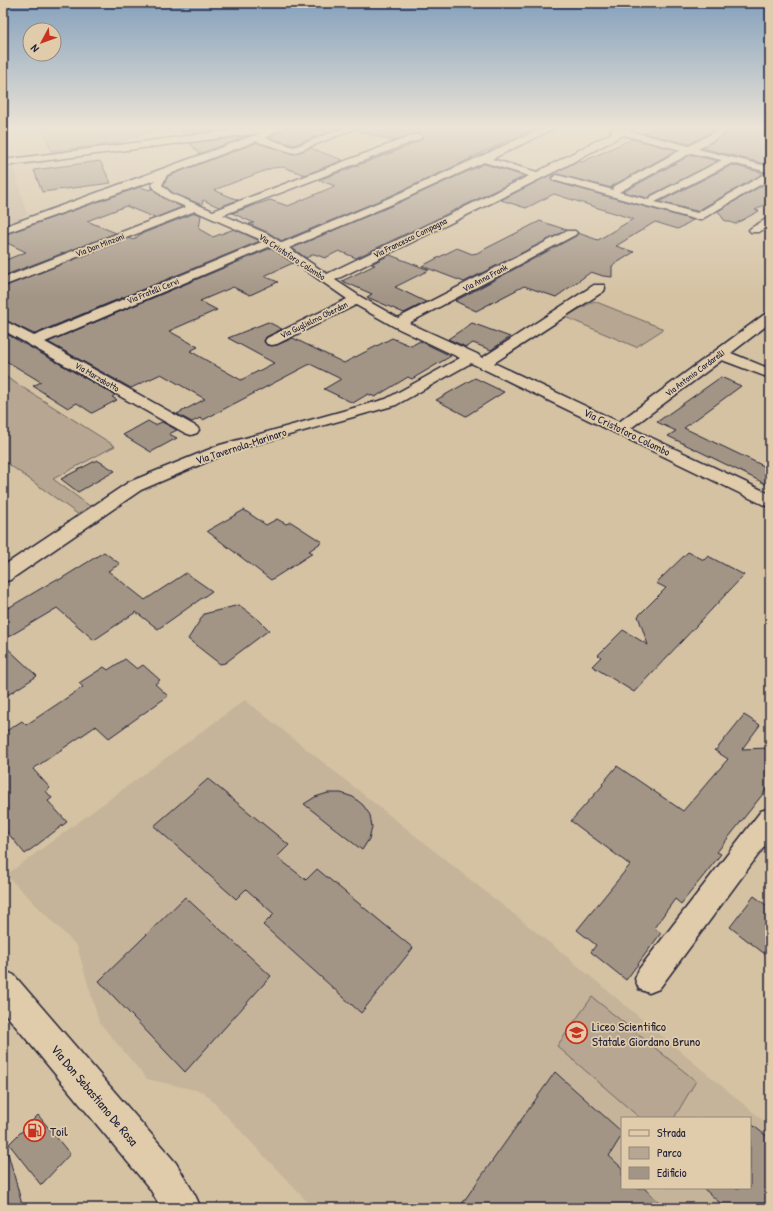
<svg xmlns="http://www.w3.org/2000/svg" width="773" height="1211" font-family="'Patrick Hand',sans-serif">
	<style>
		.built { fill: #c6b49a; fill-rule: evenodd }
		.green { fill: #b7a792; stroke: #6c6466 }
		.building { fill: #a39586; stroke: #22223b }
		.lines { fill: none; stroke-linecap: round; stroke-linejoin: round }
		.street-casing { stroke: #22223b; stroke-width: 3 }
		.secondary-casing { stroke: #22223b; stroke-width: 3 }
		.street { fill: #e0ccaa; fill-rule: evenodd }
		.secondary { fill: #e0ccaa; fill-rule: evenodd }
		.labels { text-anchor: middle; stroke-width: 3.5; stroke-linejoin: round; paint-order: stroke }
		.far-street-label { font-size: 9px; fill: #22223b; stroke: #e0ccaa }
		.street-label { font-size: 11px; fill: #22223b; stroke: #e0ccaa }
		.near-poi-label { font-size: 13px; fill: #22223b; stroke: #e0ccaa; text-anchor: start }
		.near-street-label { font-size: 13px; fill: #22223b; stroke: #e0ccaa }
	</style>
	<rect width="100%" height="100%" fill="#d5c2a3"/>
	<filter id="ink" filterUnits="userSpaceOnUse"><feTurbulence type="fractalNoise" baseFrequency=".025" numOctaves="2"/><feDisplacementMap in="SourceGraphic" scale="8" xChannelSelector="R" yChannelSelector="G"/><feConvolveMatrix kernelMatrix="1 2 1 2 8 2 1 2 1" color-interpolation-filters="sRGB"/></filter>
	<g filter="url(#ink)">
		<g class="built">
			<path d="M13 165 27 215 22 216 23 219 3 227V168L4 166Z"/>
			<path d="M245 700 555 947 770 1126V1208H313L204 1092 147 1079 99 1022 77 946 6 875ZM622 1118H750V1188H622Z"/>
		</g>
		<g class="green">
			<path d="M29 127H188L142 133 118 143 51 151 45 132Z"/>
			<path d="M594 301 664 329 636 347 565 317Z"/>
			<path d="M3 375 115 446 53 479 91 507 79 515 3 460Z"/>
			<path d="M592 997 696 1081 674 1118H640L557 1046Z"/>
		</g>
		<g class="building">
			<path d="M178 127H244L184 135Z"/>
			<path d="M288 127H341L294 145 269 138Z"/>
			<path d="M360 127H539L470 158H472L388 197 282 241 269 233 249 224 254 223 232 213 270 200 288 206 335 186 319 180 409 146H407L421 140 424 137 420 134H414L393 141 359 131Z"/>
			<path d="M656 127H721L689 144 644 133Z"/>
			<path d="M736 127H770V165L702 148Z"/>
			<path d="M249 136 199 154 190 143Z"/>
			<path d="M632 139 677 150 612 186V188L557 174 551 177 552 181 693 220 678 229 655 222 616 246 634 252 612 266V277L603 276 591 272 556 297 524 286 476 311 455 301 576 236 578 233 598 240 633 219 554 194 526 208 501 200 578 161 582 162Z"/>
			<path d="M256 143 294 154 310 148 343 160 305 175 283 167 272 168 214 190 238 200 219 207 203 200 202 205 173 193 164 185 168 176Z"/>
			<path d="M691 155 718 161 649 196 648 198 623 192Z"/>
			<path d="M100 161 111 183 42 192 34 170Z"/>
			<path d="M484 164 525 176 356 258 339 251 325 258 314 254 306 258 292 248 398 203Z"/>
			<path d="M732 165 764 173 697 211 659 202Z"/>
			<path d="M770 181V202L755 210 759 211 735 224 724 220 718 211Z"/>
			<path d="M140 187 150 190 152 188 162 197 182 207 155 218 126 206 87 221 116 233 3 276V261L26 252 3 241V235Z"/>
			<path d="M195 213 201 215 199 229 213 237 234 229 260 241 34 334 3 319V287L129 238 133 240 141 234Z"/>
			<path d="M540 221 567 230 464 282 422 266 457 248 472 254 477 253Z"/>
			<path d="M271 248 293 263 264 276 278 282 250 295 233 287 200 301 217 310 169 331 198 347 190 351 241 380 274 363 228 338 268 322 282 329 266 337 264 342 267 345H277L293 338 344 363 392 338 411 346 420 341 451 356 412 379 408 377 375 397 368 394 353 403 324 389 341 379 310 364 203 420 200 418 192 422 177 414 205 399 161 374 131 388 48 342Z"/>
			<path d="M390 255 429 270 395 287 426 302 404 313 367 297 372 294 342 281 375 265 371 264Z"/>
			<path d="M472 323 510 337 491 350 473 343 466 347 448 339Z"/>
			<path d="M3 332 115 395 112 397 117 400 92 413 77 403 68 408 33 386 41 382 3 359Z"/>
			<path d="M721 377 741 386 684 428 770 469V486L668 436 676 431 657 422Z"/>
			<path d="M475 378 504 392 466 416 436 400Z"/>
			<path d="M148 421 155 425 162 422 177 430 169 434 177 438 151 452 123 435Z"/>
			<path d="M97 460 115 471 78 492 61 479Z"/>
			<path d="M244 510 266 525 277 519 286 524 291 522 322 542 309 551 313 553 271 580 207 531Z"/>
			<path d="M104 552 120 564 108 571 145 600 186 573 212 591 158 629 136 612 94 640 57 608 3 640V611L57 579 59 580Z"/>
			<path d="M688 552 704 560 708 556 744 575 634 692 592 666 601 657 598 655 623 630 648 645 638 616 666 588 656 583Z"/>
			<path d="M239 605 259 620 269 630 225 663 220 664 188 639 204 614Z"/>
			<path d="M3 644 37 676 3 698Z"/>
			<path d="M125 659 137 669 143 665 160 680 155 684 168 696 109 738 96 726 33 769 50 788 46 791 52 798 48 801 67 822 25 854 3 827V733L22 721 26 725 83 687 79 683 104 667 108 670Z"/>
			<path d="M744 715 760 725 742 749 770 748V785L717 852 721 854 681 904 675 899 654 928 661 933 626 980 591 952 596 945 577 930 630 865 571 821 603 785 602 784 617 766 683 811 728 759 714 750H716Z"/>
			<path d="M208 779 289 845 277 857 306 880 317 869 413 948 361 1013 263 925 274 914 246 889 236 899 154 826Z"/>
			<path d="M328 793H341L353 797 363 805 370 815 372 827 369 839 362 850 304 804 315 797Z"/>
			<path d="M754 896 770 908V958L730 927Z"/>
			<path d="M185 897 271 976 185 1072 99 981Z"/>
			<path d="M555 1072 622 1132V1135L609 1156 622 1168V1188H644L666 1208H459Z"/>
			<path d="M38 1115 70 1154 41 1185 9 1144Z"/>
			<path d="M750 1123 770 1139V1208H726L703 1188H750Z"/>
			<path d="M3 1153H8L23 1208H3Z"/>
		</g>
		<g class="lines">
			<defs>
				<g id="street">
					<path d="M271 127H282L265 138 294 147 346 127H359L294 153 256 141 167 175 162 185 172 194 213 211 414 135H420L422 137 420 139 223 215 268 234 282 243 389 198 545 127H557L492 159 537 172 613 132 610 130 615 127 620 129 634 127 629 131 689 146 724 127H735L698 149 770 167V179L702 219H694L553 180 552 178 557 175 613 190V187L681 150 623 135 558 170 335 280 361 297 398 318 567 231H575L577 233 575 235 409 323 477 354 482 358 594 285H604L605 288 604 291 494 363 619 422 765 314 770 313V323L731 353 770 369V378L722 360 631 428 770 494V507L764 505 471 363 396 405 232 451 141 490 10 580 3 582V566L129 482 220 445 386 399 460 358 393 326 356 305 277 344 272 345 267 344 265 341 267 338 347 299 271 246 45 342 197 427 199 430 197 433 191 435 185 433 3 330V320L34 336 264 241 195 211 3 286V278L186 207C172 201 160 198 152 185L155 180 3 234V227L261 133ZM691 153 722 160 650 197 649 200 619 192ZM484 162 529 176 327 274 289 248 397 202ZM732 163 768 172 697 213 655 202Z"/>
					<path d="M770 217V225L759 232H751L749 230 751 228Z"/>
					<path d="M770 808V839L659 989 649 993 639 989 635 979 639 969 761 811Z"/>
				</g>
				<g id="secondary">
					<path d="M257 127H287L282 130 3 166V160Z"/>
					<path d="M3 970 14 975 176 1163 195 1195 201 1208H161L150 1189 3 1011Z"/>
				</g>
			</defs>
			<use href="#street" class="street-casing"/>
			<use href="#secondary" class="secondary-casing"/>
			<use href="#street" class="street"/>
			<use href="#secondary" class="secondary"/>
		</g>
	</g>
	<linearGradient id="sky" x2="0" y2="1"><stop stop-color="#85a1bd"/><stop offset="0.43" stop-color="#ece4d6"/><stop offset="1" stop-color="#ece4d6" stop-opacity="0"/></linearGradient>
	<rect width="773" height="297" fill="url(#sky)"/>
	<defs>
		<symbol id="school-ring" viewBox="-11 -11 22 22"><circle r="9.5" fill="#e0ccaa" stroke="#c8321e" stroke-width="1.5"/><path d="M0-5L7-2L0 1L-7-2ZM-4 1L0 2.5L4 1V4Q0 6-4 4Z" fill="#c8321e"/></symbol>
		<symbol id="fuel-ring" viewBox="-11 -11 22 22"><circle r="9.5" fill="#e0ccaa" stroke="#c8321e" stroke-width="1.5"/><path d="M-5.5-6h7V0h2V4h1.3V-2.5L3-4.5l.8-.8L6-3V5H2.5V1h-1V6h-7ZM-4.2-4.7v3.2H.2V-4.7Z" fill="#c8321e"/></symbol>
	</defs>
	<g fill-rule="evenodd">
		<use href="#school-ring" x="564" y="1020" width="25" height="25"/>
		<use href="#fuel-ring" x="22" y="1118" width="25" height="25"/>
	</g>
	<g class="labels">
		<g class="far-street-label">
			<text transform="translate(410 238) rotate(-26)" y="3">Via Francesco Compagna</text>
			<text transform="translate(100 245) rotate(-21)" y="3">Via Don Minzoni</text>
			<text transform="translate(292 257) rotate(33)" y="3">Via Cristoforo Colombo</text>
			<text transform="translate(485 278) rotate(-28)" y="3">Via Anna Frank</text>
			<text transform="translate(153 291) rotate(-22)" y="3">Via Fratelli Cervi</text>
			<text transform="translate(314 320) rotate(-26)" y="3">Via Guglielmo Oberdan</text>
			<text transform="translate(695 373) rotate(-37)" y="3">Via Antonio Cardarelli</text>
			<text transform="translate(97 377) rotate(30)" y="3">Via Marzabotto</text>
		</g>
		<g class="street-label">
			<text transform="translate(627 432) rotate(26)" y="4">Via Cristoforo Colombo</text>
			<text transform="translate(241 446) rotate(-18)" y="4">Via Tavernola-Marinaro</text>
		</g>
		<g class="near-poi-label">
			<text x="592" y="1031">Liceo Scientifico<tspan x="592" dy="15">Statale Giordano Bruno</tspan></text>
			<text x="50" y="1136">Toil</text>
		</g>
		<g class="near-street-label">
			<text transform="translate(95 1095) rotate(50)" y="5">Via Don Sebastiano De Rosa</text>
		</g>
	</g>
	<rect width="773" height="1211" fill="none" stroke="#e0ccaa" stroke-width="16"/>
	<rect x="8" y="8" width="757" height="1195" fill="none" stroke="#22223b" stroke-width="1.5" filter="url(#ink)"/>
	<rect x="621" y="1117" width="130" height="72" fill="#e0ccaa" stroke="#94887e"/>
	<rect x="629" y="1130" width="20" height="6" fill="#e0ccaa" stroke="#94887e"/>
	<text x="657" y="1137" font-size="12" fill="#22223b">Strada</text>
	<rect x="629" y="1147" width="20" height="12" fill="#b7a792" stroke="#94887e"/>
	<text x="657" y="1157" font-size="12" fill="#22223b">Parco</text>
	<rect x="629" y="1167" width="20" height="12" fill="#a39586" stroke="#94887e"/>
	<text x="657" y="1177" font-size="12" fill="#22223b">Edificio</text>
	<g transform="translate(42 42) rotate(229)"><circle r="19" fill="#e0ccaa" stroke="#94887e"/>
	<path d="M0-3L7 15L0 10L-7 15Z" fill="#c8321e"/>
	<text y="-6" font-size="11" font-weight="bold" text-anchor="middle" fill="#22223b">N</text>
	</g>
</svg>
